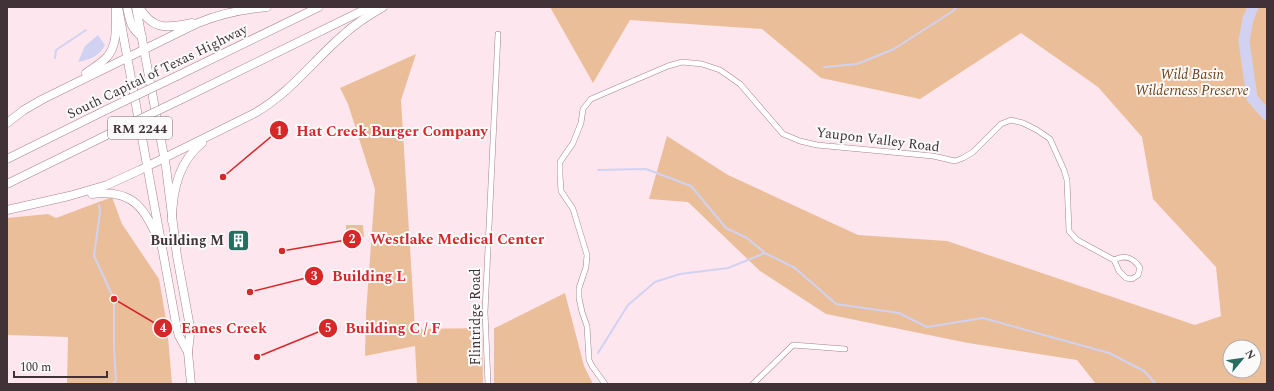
<svg xmlns="http://www.w3.org/2000/svg" width="1274" height="391" font-family="Spectral,serif">
	<style>
		.green { fill: #ebbe9a; fill-rule: evenodd }
		.water { fill: #d1d2f2 }
		.lines { fill: none; stroke-linecap: round; stroke-linejoin: round }
		.stream { stroke: #d1d2f2; stroke-width: 2 }
		.river { stroke: #d1d2f2; stroke-width: 11 }
		.minor-casing { stroke: #a58290; stroke-width: 6 }
		.primary-casing { stroke: #a58290; stroke-width: 9 }
		.trunk-casing { stroke: #a58290; stroke-width: 9 }
		.minor { stroke: #fff; stroke-width: 5 }
		.primary { stroke: #fff; stroke-width: 8 }
		.trunk { stroke: #fff; stroke-width: 8 }
		.trunk-bridge-casing { stroke: #a58290; stroke-width: 9; stroke-linecap: butt }
		.trunk-bridge { stroke: #fff; stroke-width: 8 }
		.labels { text-anchor: middle; stroke-width: 4; stroke-linejoin: round; paint-order: stroke }
		.shield { fill: #fafafa; stroke: #786e72; stroke-width: 1 }
		.shield-label { font-size: 13px; font-weight: bold; fill: #413238 }
		.street-label { font-size: 14px; fill: #413238; stroke: #fafafa }
		.park-label { font-size: 14px; font-style: italic; fill: #6e4217; stroke: #fafafa }
		.poi-label { font-size: 14px; font-weight: bold; fill: #413238; stroke: #fafafa; text-anchor: end }
		.leader { fill: none; stroke: #d62828; stroke-width: 1.5 }
		.callout-dot { fill: #d62828; stroke: #fafafa; stroke-width: 1.5 }
		.mark-label { font-size: 12px; text-anchor: middle; font-weight: bold; fill: #fff }
		.callout-label { font-size: 15px; text-anchor: middle; font-weight: bold; fill: #d62828; stroke: #fafafa; stroke-width: 4; stroke-linejoin: round; paint-order: stroke }
	</style>
	<rect width="100%" height="100%" fill="#fee6ef"/>
	<g class="green">
		<path d="M550 7H1267V384H1096L1077 360 968 343 826 314 760 271 688 202 649 199 667 136 728 175 858 235 947 241 1195 325 1221 316 1216 267 1153 199 1142 137 1098 87 1021 33 920 99 821 78 762 29 630 20 593 83ZM1230 347H1254V371H1230Z"/>
		<path d="M416 54 401 100 415 329 482 328 483 384H417L415 346 365 356 366 313 375 189 348 104 340 88Z"/>
		<path d="M112 197 122 224 159 279 167 325 172 384H67L68 337 7 335V218L48 214 56 218Z"/>
		<path d="M346 225H363L364 237 346 238Z"/>
		<path d="M565 293 584 366 593 384H494V328L497 327Z"/>
	</g>
	<path class="water" d="M98 35 105 45C99 57 90 59 78 62L85 46Z"/>
	<g class="lines">
		<g class="stream">
			<path d="M55 58 56 50 86 30"/>
			<path d="M824 67 857 64 894 49 953 11 957 7"/>
			<path d="M598 170 646 169 691 186 726 228 747 238 765 253 795 268 836 304 899 313 927 327 983 318 1109 353 1144 371 1156 384"/>
			<path d="M99 205 100 212 94 256 114 299V349L116 380 113 384"/>
			<path d="M598 353 628 305 655 282 680 274 728 268 765 253"/>
		</g>
		<path class="river" d="M1253 7 1248 19 1244 41 1252 98 1267 115"/>
		<defs>
			<g id="minor">
				<path d="M488 384 485 312 498 34"/>
				<path d="M605 384 592 366 589 360 587 326 582 312 579 298V288L586 267 587 255 573 209 561 191 560 175V162L573 143 581 123 583 109 591 99 668 66 682 62 702 64 720 70 740 84 783 134 800 141 817 145 933 156 955 161 963 158 973 152 1001 124 1011 120 1023 123 1037 130 1050 139 1064 170 1067 180 1069 231 1077 240 1114 260 1119 271 1126 278 1132 279 1138 275 1140 268C1134 258 1125 254 1114 260"/>
				<path d="M753 384 793 345 845 349"/>
			</g>
			<g id="primary">
				<path d="M118 7 177 329 179 336 188 352"/>
				<path d="M127 7C130 21 130 27 142 37"/>
				<path d="M136 7 166 167 177 256 190 327V334L188 352 191 384"/>
			</g>
			<g id="trunk">
				<path d="M139 7C153 31 168 28 192 23"/>
				<path d="M86 73C92 69 100 64 106 58 119 45 115 24 116 7"/>
				<path d="M177 76 319 7"/>
				<path d="M182 99 370 7"/>
				<path d="M7 123 24 110 43 99 198 23C220 14 243 9 267 7"/>
				<path d="M7 159 108 109"/>
				<path d="M7 184 113 132"/>
				<path d="M92 194C137 189 145 211 162 247"/>
				<path d="M7 210 69 196 107 185 140 170 255 113C291 92 312 62 343 35 355 24 369 15 383 7"/>
				<path d="M172 221C172 191 178 162 202 143"/>
			</g>
		</defs>
		<use href="#minor" class="minor-casing"/>
		<use href="#primary" class="primary-casing"/>
		<use href="#trunk" class="trunk-casing"/>
		<use href="#minor" class="minor"/>
		<use href="#primary" class="primary"/>
		<use href="#trunk" class="trunk"/>
		<defs>
			<g id="trunk-bridge">
				<path d="M108 109 177 76"/>
				<path d="M113 132 182 99"/>
			</g>
		</defs>
		<use href="#trunk-bridge" class="trunk-bridge-casing"/>
		<use href="#trunk-bridge" class="trunk-bridge"/>
	</g>
	<defs>
		<symbol id="building-square" viewBox="-11 -11 22 22"><rect x="-9" y="-9" width="18" height="18" rx="4" fill="#276d62" stroke="#fafafa"/><path d="M-4-6H4V6H1V3H-1V6H-4ZM-2.5-4.3h1.7v1.8h-1.7ZM.8-4.3h1.7v1.8H.8ZM-2.5-1h1.7V.8h-1.7ZM.8-1h1.7V.8H.8Z" fill="#fff"/></symbol>
	</defs>
	<g fill-rule="evenodd">
		<use href="#building-square" x="226" y="228" width="25" height="25"/>
	</g>
	<g class="labels">
		<rect class="shield" x="108" y="117" width="64" height="22" rx="3"/>
		<g class="shield-label">
			<text x="140" y="133">RM 2244</text>
		</g>
		<g class="street-label">
			<text transform="translate(157 71) rotate(-26)" y="5">South Capital of Texas Highway</text>
			<text transform="translate(878 139) rotate(7)" y="5">Yaupon Valley Road</text>
			<text transform="translate(475 317) rotate(-90)" y="5">Flintridge Road</text>
		</g>
		<g class="park-label">
			<text x="1192" y="79">Wild Basin<tspan x="1192" dy="16">Wilderness Preserve</tspan></text>
		</g>
		<g class="poi-label">
			<text x="224" y="245">Building M</text>
		</g>
	</g>
	<path class="leader" d="M223 177L279 130M282 251L352 239M250 292L314 276M114 299L163 328M257 357L328 328"/>
	<g class="callout-dot">
		<circle cx="223" cy="177" r="4"/>
		<circle cx="282" cy="251" r="4"/>
		<circle cx="250" cy="292" r="4"/>
		<circle cx="114" cy="299" r="4"/>
		<circle cx="257" cy="357" r="4"/>
		<circle cx="279" cy="130" r="10"/>
		<circle cx="352" cy="239" r="10"/>
		<circle cx="314" cy="276" r="10"/>
		<circle cx="163" cy="328" r="10"/>
		<circle cx="328" cy="328" r="10"/>
	</g>
	<g class="mark-label">
		<text x="279" y="135">1</text>
		<text x="352" y="243">2</text>
		<text x="314" y="280">3</text>
		<text x="163" y="332">4</text>
		<text x="328" y="332">5</text>
	</g>
	<g class="callout-label">
		<text x="392" y="136">Hat Creek Burger Company</text>
		<text x="457" y="244">Westlake Medical Center</text>
		<text x="369" y="281">Building L</text>
		<text x="224" y="333">Eanes Creek</text>
		<text x="393" y="333">Building C / F</text>
	</g>
	<rect width="1274" height="391" fill="none" stroke="#413238" stroke-width="16"/>
	<g transform="translate(1242 359) rotate(61)"><circle r="19" fill="#fafafa" stroke="#b0aaac"/>
	<path d="M0-3L7 15L0 10L-7 15Z" fill="#276d62"/>
	<text y="-6" font-size="11" font-weight="bold" text-anchor="middle" fill="#413238">N</text>
	</g>
	<path d="M14 371v6h93v-6" fill="none" stroke="#413238" stroke-width="2"/>
	<text x="20" y="371" font-size="12" fill="#413238" stroke="#fafafa" stroke-width="3" paint-order="stroke">100 m</text>
</svg>
